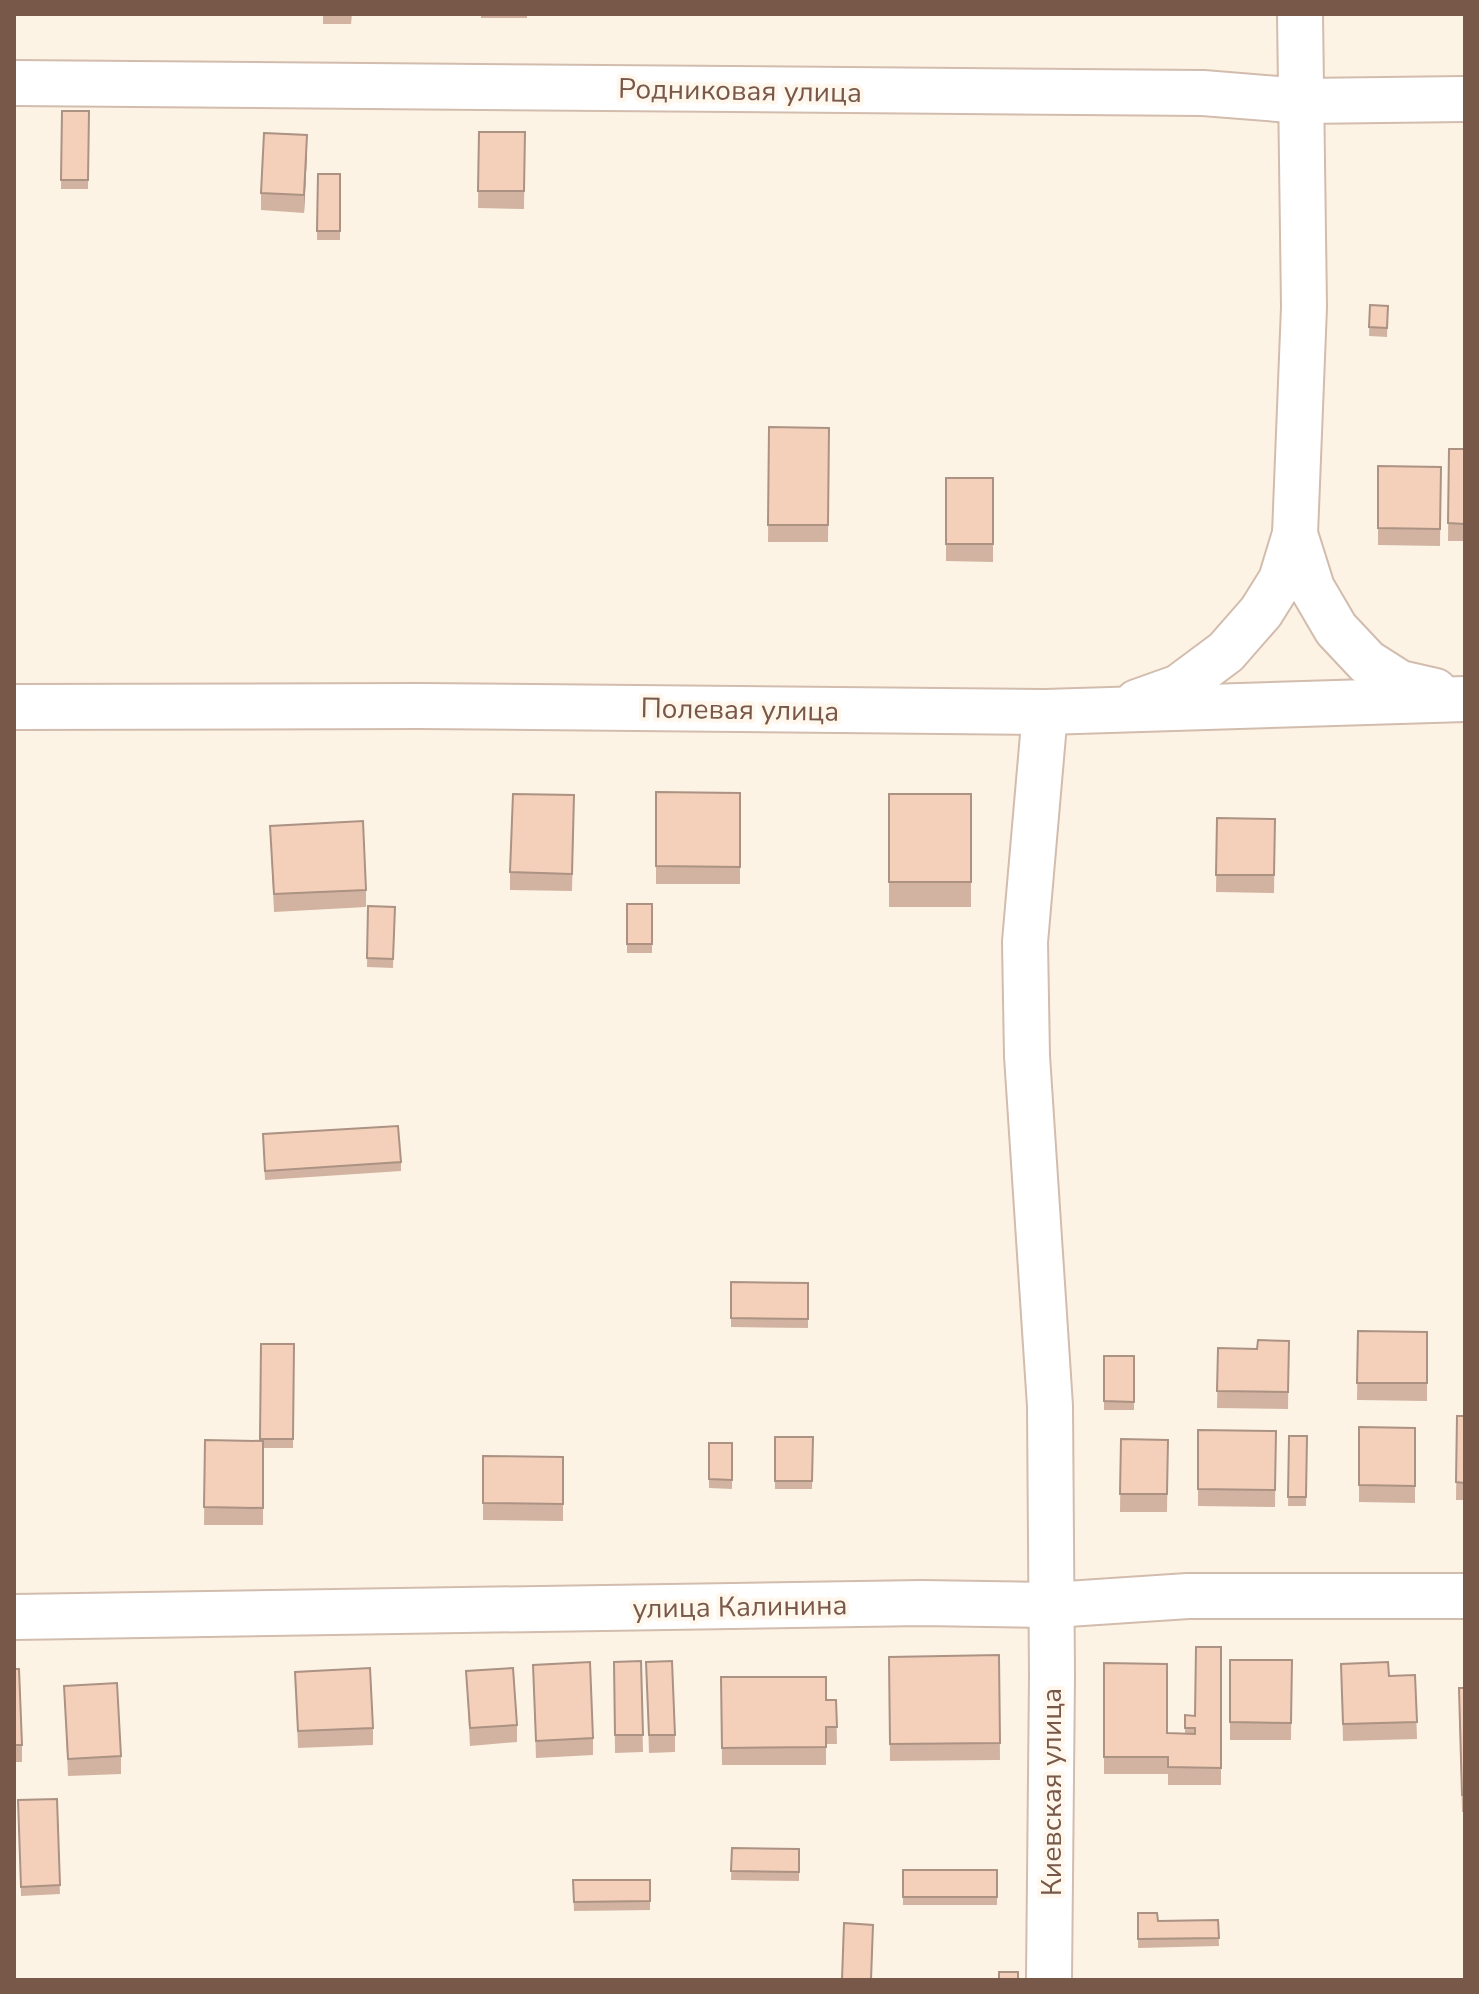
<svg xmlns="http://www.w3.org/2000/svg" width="1479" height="1994" font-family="'Nunito Sans',sans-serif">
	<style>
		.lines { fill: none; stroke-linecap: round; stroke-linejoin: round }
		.street-casing { stroke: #d2bcad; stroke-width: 48 }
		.street { stroke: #fff; stroke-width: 44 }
		.wall { fill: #d2b3a1 }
		.shaded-wall { fill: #ab9283 }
		.building { fill: #f4d0bb; stroke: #ab9283; stroke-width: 2 }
		.labels { text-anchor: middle; stroke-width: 8; stroke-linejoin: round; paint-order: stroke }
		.street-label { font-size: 28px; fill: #785849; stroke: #fff7ec }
	</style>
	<rect width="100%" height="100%" fill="#fdf3e5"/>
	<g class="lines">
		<defs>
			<g id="street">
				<path d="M1300 14 1304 307 1295 534 1312 588 1336 629 1367 662 1400 683 1435 691"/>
				<path d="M14 83 1203 93 1303 101 1465 99"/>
				<path d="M1137 702 1179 687 1226 652 1261 612 1281 580 1295 534"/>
				<path d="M14 707 419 706 1045 712 1465 699"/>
				<path d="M1045 712 1025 942 1027 1056 1050 1406 1052 1676 1049 1980"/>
				<path d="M14 1617 922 1603 1052 1605 1188 1596H1465"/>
			</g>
		</defs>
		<use href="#street" class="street-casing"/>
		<use href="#street" class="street"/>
	</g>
	<g class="wall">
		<path d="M323 14H352L351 24H323Z"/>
		<rect x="481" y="14" width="46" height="4"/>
		<path d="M62 111H89L88 189H61Z"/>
		<path d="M479 132H525L524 209 478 208Z"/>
		<path d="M307 152 304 213 261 210V193Z"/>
		<path d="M318 174H340V240H317Z"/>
		<path d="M1370 305 1388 306 1387 337 1369 336Z"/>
		<path d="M769 427 829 428 828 542H768Z"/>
		<path d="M1449 449H1465V541H1448Z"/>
		<path d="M1378 466 1441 467 1440 546 1378 545Z"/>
		<path d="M946 478H993V562L946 561Z"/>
		<path d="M656 792 740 793V884H656Z"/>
		<rect x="889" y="794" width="82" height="113"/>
		<path d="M574 813 572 891 510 890V872Z"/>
		<path d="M1217 818 1275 819 1274 893 1216 892Z"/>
		<path d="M270 826 366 890V907L274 912Z"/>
		<rect x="627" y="904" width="25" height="49"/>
		<path d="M368 906 395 907 393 968 367 967Z"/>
		<path d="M263 1143 401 1162V1171L265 1180Z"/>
		<path d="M731 1282 808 1283V1328L731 1327Z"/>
		<path d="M1358 1331 1427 1332V1401L1357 1400Z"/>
		<path d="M1289 1341 1288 1409 1217 1408 1218 1348 1257 1349Z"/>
		<path d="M261 1344H294L293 1448H263V1525H204L205 1440 260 1441Z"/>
		<rect x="1104" y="1356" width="30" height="54"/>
		<path d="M1457 1416H1465V1500H1456Z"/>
		<path d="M1359 1427 1415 1428V1503L1359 1502Z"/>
		<path d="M1198 1430 1276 1431 1275 1507 1198 1506Z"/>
		<path d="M1289 1436H1307L1306 1506H1288Z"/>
		<path d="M775 1437H813L812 1489H775Z"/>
		<path d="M1121 1439 1168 1440 1167 1512H1120Z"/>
		<path d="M732 1443V1489L709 1488V1479Z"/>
		<path d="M483 1456 563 1457V1521L483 1520Z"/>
		<path d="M1221 1647V1785H1168V1774H1104V1663L1167 1733H1185V1715L1195 1716Z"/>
		<path d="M999 1655 1000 1760 890 1761 889 1657Z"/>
		<path d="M1230 1660H1292L1291 1740H1230Z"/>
		<path d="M641 1661 643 1752 615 1753 614 1662Z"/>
		<path d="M646 1662 675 1735V1752L649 1753Z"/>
		<path d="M1341 1664 1389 1676 1415 1675 1417 1739 1343 1741Z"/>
		<path d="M533 1665 593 1738V1755L536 1758Z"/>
		<path d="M14 1669 22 1745V1762H14Z"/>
		<path d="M466 1671 517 1725V1742L470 1746Z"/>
		<path d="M295 1672 373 1728V1745L298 1748Z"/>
		<path d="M721 1677 826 1700H836L837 1744H826V1765H722Z"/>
		<path d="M64 1686 121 1756V1774L68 1776Z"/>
		<path d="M1465 1688V1812H1462L1459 1705Z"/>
		<path d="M57 1799 60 1894 21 1896 18 1800Z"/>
		<path d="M732 1848 799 1849V1881L731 1880Z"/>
		<rect x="903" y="1870" width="94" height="35"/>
		<path d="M573 1880H650V1910L574 1911Z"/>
		<path d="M1138 1913 1158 1921 1218 1920 1219 1946 1138 1948Z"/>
	</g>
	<path class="shaded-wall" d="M307 135V152L304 213V195Z"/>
	<g class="building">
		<rect x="323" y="14" width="28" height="1"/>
		<path d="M62 111H89L88 180H61Z"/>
		<path d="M479 132H525L524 191H478Z"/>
		<path d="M264 133 307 135 304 195 261 193Z"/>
		<path d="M318 174H340V231H317Z"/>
		<path d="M1370 305 1388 306 1387 328 1369 327Z"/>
		<path d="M769 427 829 428 828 525H768Z"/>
		<path d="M1449 449H1465V524L1448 523Z"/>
		<path d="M1378 466 1441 467 1440 529 1378 528Z"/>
		<rect x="946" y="478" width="47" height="66"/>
		<path d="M656 792 740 793V867L656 866Z"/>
		<path d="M513 794 574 795 572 874 510 872Z"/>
		<rect x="889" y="794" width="82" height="88"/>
		<path d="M1217 818 1275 819 1274 875H1216Z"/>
		<path d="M363 821 366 890 274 894 270 826Z"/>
		<rect x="627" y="904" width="25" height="40"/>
		<path d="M368 906 395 907 393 959 367 958Z"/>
		<path d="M398 1126 401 1162 265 1171 263 1134Z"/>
		<path d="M731 1282 808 1283V1319L731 1318Z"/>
		<path d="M1358 1331 1427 1332V1383H1357Z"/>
		<path d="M1258 1340 1289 1341 1288 1392 1217 1391 1218 1348 1257 1349Z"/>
		<path d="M261 1344H294L293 1439H260Z"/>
		<path d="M1104 1356H1134V1402L1104 1401Z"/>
		<path d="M1457 1416H1465V1483L1456 1482Z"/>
		<path d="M1359 1427 1415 1428V1486L1359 1485Z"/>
		<path d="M1198 1430 1276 1431 1275 1490 1198 1489Z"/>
		<path d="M1289 1436H1307L1306 1497H1288Z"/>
		<path d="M775 1437H813L812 1481H775Z"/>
		<path d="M1121 1439 1168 1440 1167 1494H1120Z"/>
		<path d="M205 1440 263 1441V1508L204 1507Z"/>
		<path d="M709 1443H732V1480L709 1479Z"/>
		<path d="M483 1456 563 1457V1504L483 1503Z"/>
		<path d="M1196 1647H1221V1768L1168 1767V1757H1104V1663L1167 1664V1733L1195 1734V1728H1185V1715L1195 1716Z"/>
		<path d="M999 1655 1000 1743 890 1744 889 1657Z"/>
		<path d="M1230 1660H1292L1291 1723 1230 1722Z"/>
		<path d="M641 1661 643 1735H615L614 1662Z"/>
		<path d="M672 1661 675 1735H649L646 1662Z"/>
		<path d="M590 1662 593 1738 536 1741 533 1665Z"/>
		<path d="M1388 1662 1389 1676 1415 1675 1417 1722 1343 1724 1341 1664Z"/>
		<path d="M370 1668 373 1728 298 1731 295 1672Z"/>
		<path d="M513 1668 517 1725 470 1728 466 1671Z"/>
		<path d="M14 1669H19L22 1745H14Z"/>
		<path d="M721 1677H826V1700H836L837 1727H826V1747L722 1748Z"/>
		<path d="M117 1683 121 1756 68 1759 64 1686Z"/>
		<path d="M1459 1688H1465V1795H1462Z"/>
		<path d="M57 1799 60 1885 21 1887 18 1800Z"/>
		<path d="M732 1848 799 1849V1872L731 1871Z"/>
		<rect x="903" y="1870" width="94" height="27"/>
		<path d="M573 1880H650V1901L574 1902Z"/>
		<path d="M1138 1913H1157L1158 1921 1218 1920 1219 1938 1138 1939Z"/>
		<path d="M844 1923 873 1925 871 1980H842Z"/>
		<rect x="999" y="1972" width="19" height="8"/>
	</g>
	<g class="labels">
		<g class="street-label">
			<text transform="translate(740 90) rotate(1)" y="10">Родниковая улица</text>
			<text transform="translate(740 709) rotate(1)" y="10">Полевая улица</text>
			<text transform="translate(740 1606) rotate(-1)" y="10">улица Калинина</text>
			<text transform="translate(1051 1792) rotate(-90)" y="10">Киевская улица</text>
		</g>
	</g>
	<rect width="1479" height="1994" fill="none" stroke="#785849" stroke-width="32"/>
</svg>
